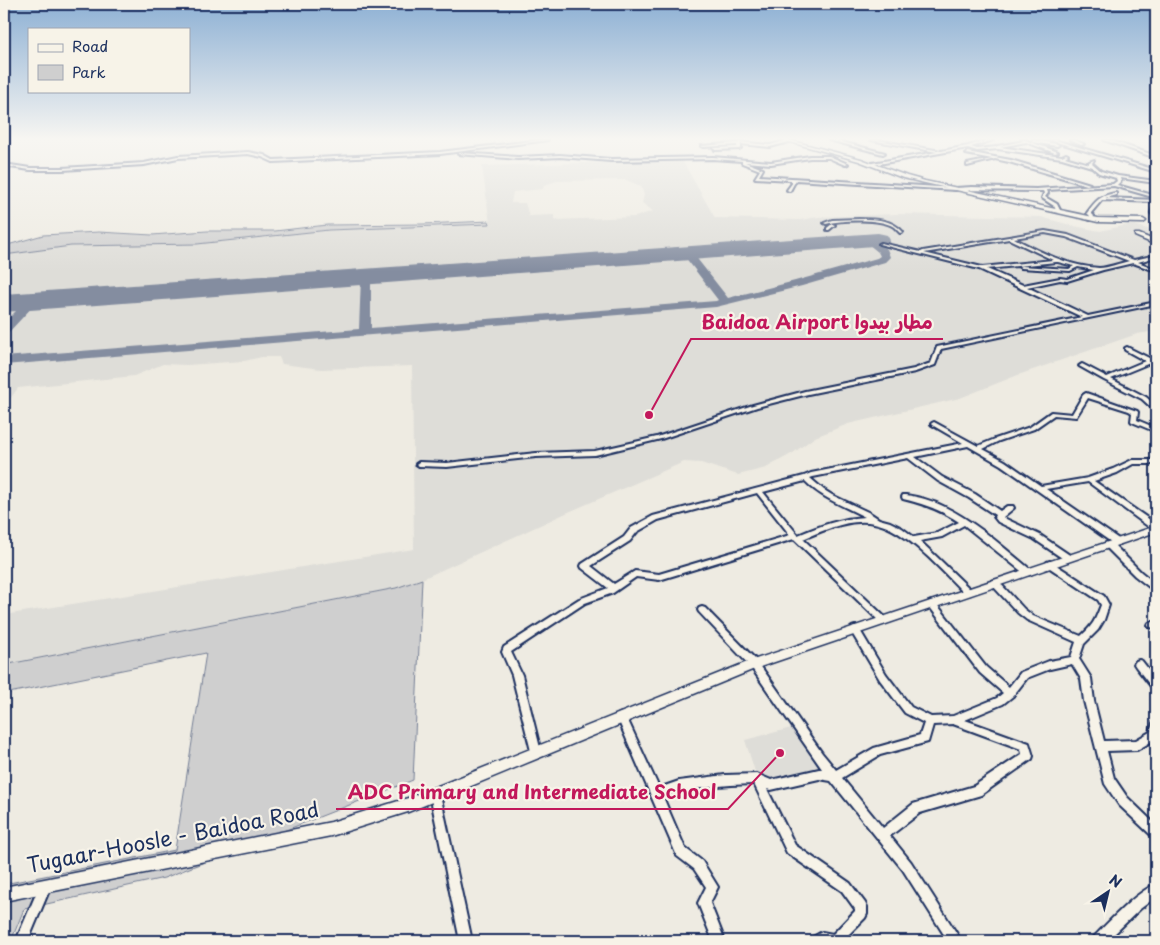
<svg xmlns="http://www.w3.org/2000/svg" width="1160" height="945" font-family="'Playpen Sans','Playpen Sans Arabic',sans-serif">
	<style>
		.built { fill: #deddd8; fill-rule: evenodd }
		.green { fill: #cfcfcf; stroke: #757f96 }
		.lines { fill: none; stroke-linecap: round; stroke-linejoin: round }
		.taxiway { fill: #848da0; fill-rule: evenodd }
		.runway { fill: #848da0; fill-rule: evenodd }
		.street-casing { stroke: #1b2f5e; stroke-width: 4 }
		.secondary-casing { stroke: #1b2f5e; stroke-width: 3 }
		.street { fill: #f7f3e8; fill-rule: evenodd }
		.secondary { fill: #f7f3e8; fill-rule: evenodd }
		.labels { text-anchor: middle; stroke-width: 4.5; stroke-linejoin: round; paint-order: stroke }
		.near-street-label { font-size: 21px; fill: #1b2f5e; stroke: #f7f3e8 }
		.leader { fill: none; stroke: #c2185b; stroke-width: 2 }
		.callout-dot { fill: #c2185b; stroke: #f7f3e8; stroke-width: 2 }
		.callout-label { font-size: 19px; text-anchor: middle; font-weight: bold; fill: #c2185b; stroke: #f7f3e8; stroke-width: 4.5; stroke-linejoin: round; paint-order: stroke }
	</style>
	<rect width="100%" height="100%" fill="#eeebe2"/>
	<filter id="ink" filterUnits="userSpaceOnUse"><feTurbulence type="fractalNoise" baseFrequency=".02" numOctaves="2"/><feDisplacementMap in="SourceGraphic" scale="10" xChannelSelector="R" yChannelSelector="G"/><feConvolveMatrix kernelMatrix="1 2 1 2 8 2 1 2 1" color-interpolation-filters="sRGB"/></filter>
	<g filter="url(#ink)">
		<g class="built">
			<path d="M682 160 715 218 800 220 818 217 897 214 1041 217 1074 226 1100 231 1132 224 1156 232V331L1137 334 1018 375 960 398 848 424 815 437 793 453 766 468 738 475 701 463 684 462 564 514 422 579 396 588 4 665V615L414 549 412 366 321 369 282 364 279 357H262L244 361 187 365 163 364 134 376 18 388 4 407V255L71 246 197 244 329 230 490 224 482 166ZM626 180 641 186 644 195 642 203 653 211 635 217 554 220V215L529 216 525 203H511L513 192 543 189 544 185 557 181Z"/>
			<path d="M795 727 820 767 786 778H757L745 740Z"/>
		</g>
		<g class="green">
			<path d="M489 221 490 224 329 230 197 244 71 246 4 255V246L43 235 99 232 152 235 207 231H275L327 225 423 224Z"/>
			<path d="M422 579 413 780 164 878 24 909 11 941H4V884L175 850 206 653 4 694V665L396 588Z"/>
		</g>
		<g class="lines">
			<g class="taxiway">
				<path d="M868 237 887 249 890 257 885 262 802 286 716 307 4 365V357L359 329 361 277 366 274 371 277V328L716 301 718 300 682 253 683 251H691L728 298 795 281 877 258 880 256 878 252 863 240Z"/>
				<path d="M32 298 36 299 38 301 36 303 8 333 4 334V323L28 299Z"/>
			</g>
			<path class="runway" d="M878 233 887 235 890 240 887 245 4 312V294Z"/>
			<defs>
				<g id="street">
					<path d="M540 140H548L440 154 273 162 262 157 248 154 178 158 144 165 62 170H30L4 166V164L30 168H62L144 163 178 156 248 152 264 155 273 160 440 152Z"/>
					<path d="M788 140 789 142 770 147 741 144V148L739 149 715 150 714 148 737 147V145L703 147 701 146 737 143 739 142 770 145Z"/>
					<path d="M829 140H834L885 153 883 154Z"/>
					<path d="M871 140H877L941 151 968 146 988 140H993L971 147 977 149 996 147 997 146 1024 141 1021 140H1025L1058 152 1055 153 1026 142 1000 147 1062 156 1066 154 1068 155 1065 157 1089 164V162L1094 160 1092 163 1101 171 1118 176 1156 181V183L1120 178 1121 181 1117 185 1156 196V198L1114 186 1047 190 1048 193 1045 197 1057 204 1060 210 1058 211 1056 210 1054 206 1042 198 1044 193 1043 191 955 190 796 180 790 191H789L787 190 793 182H791V180L755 178 760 170 742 163V161L713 159 611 161 560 157 518 159 458 154 460 153 518 157 560 155 611 159 713 157 771 162 810 156H829L848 164 845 165 829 158H810L771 164 745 162 763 169 759 176 955 188 972 187 1036 189 1113 184 1117 181 1116 178 1099 173 1092 167 1062 158 998 149 977 151 968 148 873 165 872 163 937 152Z"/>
					<path d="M1033 140 1057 144 1059 145 1057 146 1032 142Z"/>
					<path d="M1050 140H1055L1156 170V172Z"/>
					<path d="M1070 140H1074L1084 144 1081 145Z"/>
					<path d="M1104 140H1109L1156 156V158Z"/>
					<path d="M967 152 1011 160 1090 184 1087 185 1009 162 995 159 967 166V164L992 159 966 154Z"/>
					<path d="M1115 193H1116V195L1105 198 1156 200V202L1102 200 1091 213 1094 216 1092 220H1090V216L1087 213C1096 200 1100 196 1115 193Z"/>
					<path d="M1156 204V209L1155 213 1156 215V218L1151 213 1154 205Z"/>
					<path d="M859 219C875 219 892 219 903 232L900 233C898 231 896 229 894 227 880 218 841 220 826 224L824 223 832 220Z"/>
					<path d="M832 224 835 225 829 230H827V228Z"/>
					<path d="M1045 231 1068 235 1134 260 1156 255V257L1138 262 1156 269V271L1133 263 1103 270 1067 281 1060 280 1027 287 1088 316 1156 302V304L941 349 935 365 915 372 808 394 757 407 661 439 595 455 536 457 447 467 419 466 416 464 419 462 447 463 536 453 595 451 657 437 753 405 805 391 914 369 931 363 937 347 1082 317 979 269 879 244 881 243 921 252 923 251ZM1045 233 1066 237 1129 261C1120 263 1108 268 1099 268 1068 266 1040 252 1014 238ZM1009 239 1053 260 982 267 924 253ZM1056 262H1058L1074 266 1069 269 1021 266 1019 267 1021 268 1070 271 1078 267 1094 270 1067 279 1060 278 1023 285 987 269Z"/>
					<path d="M1127 347 1149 358 1156 356V360H1153L1156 362V366L1150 363 1111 379 1146 397 1156 406V411L1154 410 1142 399 1104 380 1079 366 1082 364 1084 365 1107 377 1145 361 1125 350V348Z"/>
					<path d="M1086 393 1137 411 1138 412 1137 420 1156 428V432L1132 422 1131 421 1132 413 1129 411 1088 398 1076 417 1054 415 1034 429 999 441 983 449 1005 461 1041 486 1088 478 1113 469 1132 460H1156V464H1133L1117 473 1094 481 1156 524V531L1153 530 1088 482 1046 489 1120 540 1121 542 1120 544H1114L1001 465 968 446 915 457 942 477 975 494 1000 511 1007 506H1013L1014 508 1003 517 1004 518 1040 535 1071 556 1072 558 1071 560H1065L1034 539 998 522 994 517 995 515 969 498 938 481 908 458 813 477 810 478 824 490 832 495 870 513 879 519 890 522 902 528 914 537 937 533 959 522C941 510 924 504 903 499L902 497 903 495H906C919 497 931 500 943 506 976 522 1003 547 1031 570L1032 572 1031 574 1028 575 1025 574 964 525 942 537 920 541 939 559 971 590 972 592 971 594 968 595 965 594C943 572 905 528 874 523 850 518 825 530 803 539L886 618 887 620 886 622 883 623 880 622 794 539 659 580 636 577 613 593 585 603 511 652 522 675 541 752 540 755 536 757 532 755 512 675 502 652 504 647 579 599 608 588 582 568 581 566 582 564 624 537 631 528 653 516 804 476 811 473 963 443 932 425 931 424 932 423 934 422 978 446 995 439 1030 427 1051 412 1072 414 1083 395ZM805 481C821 498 844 506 865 517 841 518 820 526 798 535L763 492ZM757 493 790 535 659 574 635 571 614 584 591 566 630 541 637 532 658 520Z"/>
					<path d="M1109 542 1112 543 1141 572 1156 584V591L1153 590 1135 576 1106 547 1105 545 1106 543Z"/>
					<path d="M1050 561 1104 596 1109 605 1104 620 1098 630 1084 644 1079 659 1091 678 1094 701 1104 741 1136 740 1150 732 1153 723 1156 722V739L1137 750 1107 751 1114 778 1127 797 1156 825V837L1152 836 1119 805 1105 784 1084 701 1081 679 1072 664 1050 669 1027 678 1013 696 1003 704 965 720 1029 743 1033 756 1032 759 981 795 920 813 890 836 911 862 959 937 961 941H948L903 870 831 781 819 779 771 790 767 789 795 845 850 883 865 903 867 907V914L865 918 842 941H811L813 937 822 932 833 934 855 911V909L842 891 787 853 754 784C723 785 692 787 663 797L685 848 702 861 718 887 710 903 725 941H713L698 903 706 887 694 869 677 856 617 717 619 714 622 713 625 714 659 788 679 781 725 775 757 774 771 780 819 769H822L751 667 699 612 698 610 699 608 702 607 705 608 757 661 822 753 836 770 874 748 920 735 924 723 905 713 880 680 852 633 851 630 852 627 855 626 858 627 886 674 911 707 931 717 953 716 997 698 1003 693 980 673 929 606 928 604 929 602 932 601 935 602 986 667 1009 687 1021 672 1049 661 1071 657 1076 642 1027 620 1018 613 992 585 991 583 992 581 995 580 998 581 1024 609 1033 616 1081 636C1093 625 1095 621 1101 605L1098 600 1047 566 1046 564 1047 562ZM953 724 1021 749 1022 754 974 786 913 804 883 828 842 778 880 755 928 742 933 725Z"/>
					<path d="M1152 622H1156V628L1149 627 1148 625 1149 623Z"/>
					<path d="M1139 660 1142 661 1156 679V690L1153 689 1136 667 1134 664 1136 661Z"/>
					<path d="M435 789 439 790 440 794 472 941H460L430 794 431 790Z"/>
					<path d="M45 880 49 882 51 886 28 941H16L41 882Z"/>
					<path d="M1156 884V897L1140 909 1107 941H1092L1094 937C1110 921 1136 892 1156 884Z"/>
				</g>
				<g id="secondary">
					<path d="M783 140H789L861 159 907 176 925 181 1098 218 1143 219 1146 221 1143 223 1098 222 925 183 903 178 859 161Z"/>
					<path d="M1135 234H1139L1156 241V245L1135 236Z"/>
					<path d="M1156 526V532L757 668 408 812 331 836 4 901V887L331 822 408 798 750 661Z"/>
				</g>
			</defs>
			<use href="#street" class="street-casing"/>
			<use href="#secondary" class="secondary-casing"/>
			<use href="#street" class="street"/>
			<use href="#secondary" class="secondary"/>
		</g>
	</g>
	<linearGradient id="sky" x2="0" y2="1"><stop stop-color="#8db0d4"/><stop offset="0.51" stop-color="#f7f6f2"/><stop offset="1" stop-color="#f7f6f2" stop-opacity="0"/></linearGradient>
	<rect width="1160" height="272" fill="url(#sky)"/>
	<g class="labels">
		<g class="near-street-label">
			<text transform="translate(173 838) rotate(-11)" y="7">Tugaar-Hoosle - Baidoa Road</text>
		</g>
	</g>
	<path class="leader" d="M649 415L691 339H943M780 753L728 809H336"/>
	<g class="callout-dot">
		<circle cx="649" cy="415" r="5"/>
		<circle cx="780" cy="753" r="5"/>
	</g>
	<g class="callout-label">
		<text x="817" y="329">Baidoa Airport مطار بيدوا</text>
		<text x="532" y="799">ADC Primary and Intermediate School</text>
	</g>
	<rect width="1160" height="945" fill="none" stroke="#f7f3e8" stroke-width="20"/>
	<rect x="10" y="10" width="1140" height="925" fill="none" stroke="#1b2f5e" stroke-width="2" filter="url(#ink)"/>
	<rect x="28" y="28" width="162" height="65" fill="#f7f3e8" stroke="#9fa5b1"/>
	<rect x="38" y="44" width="25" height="8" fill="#f7f3e8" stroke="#9fa5b1"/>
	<text x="72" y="52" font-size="15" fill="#1b2f5e">Road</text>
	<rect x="38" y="65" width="25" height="15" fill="#cfcfcf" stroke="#9fa5b1"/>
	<text x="72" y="78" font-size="15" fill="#1b2f5e">Park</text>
	<g transform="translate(1108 892) rotate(35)" stroke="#f7f3e8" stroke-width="4" paint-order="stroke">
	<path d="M0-4L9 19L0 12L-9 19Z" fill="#1b2f5e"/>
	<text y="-8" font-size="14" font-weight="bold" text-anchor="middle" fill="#1b2f5e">N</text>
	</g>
</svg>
